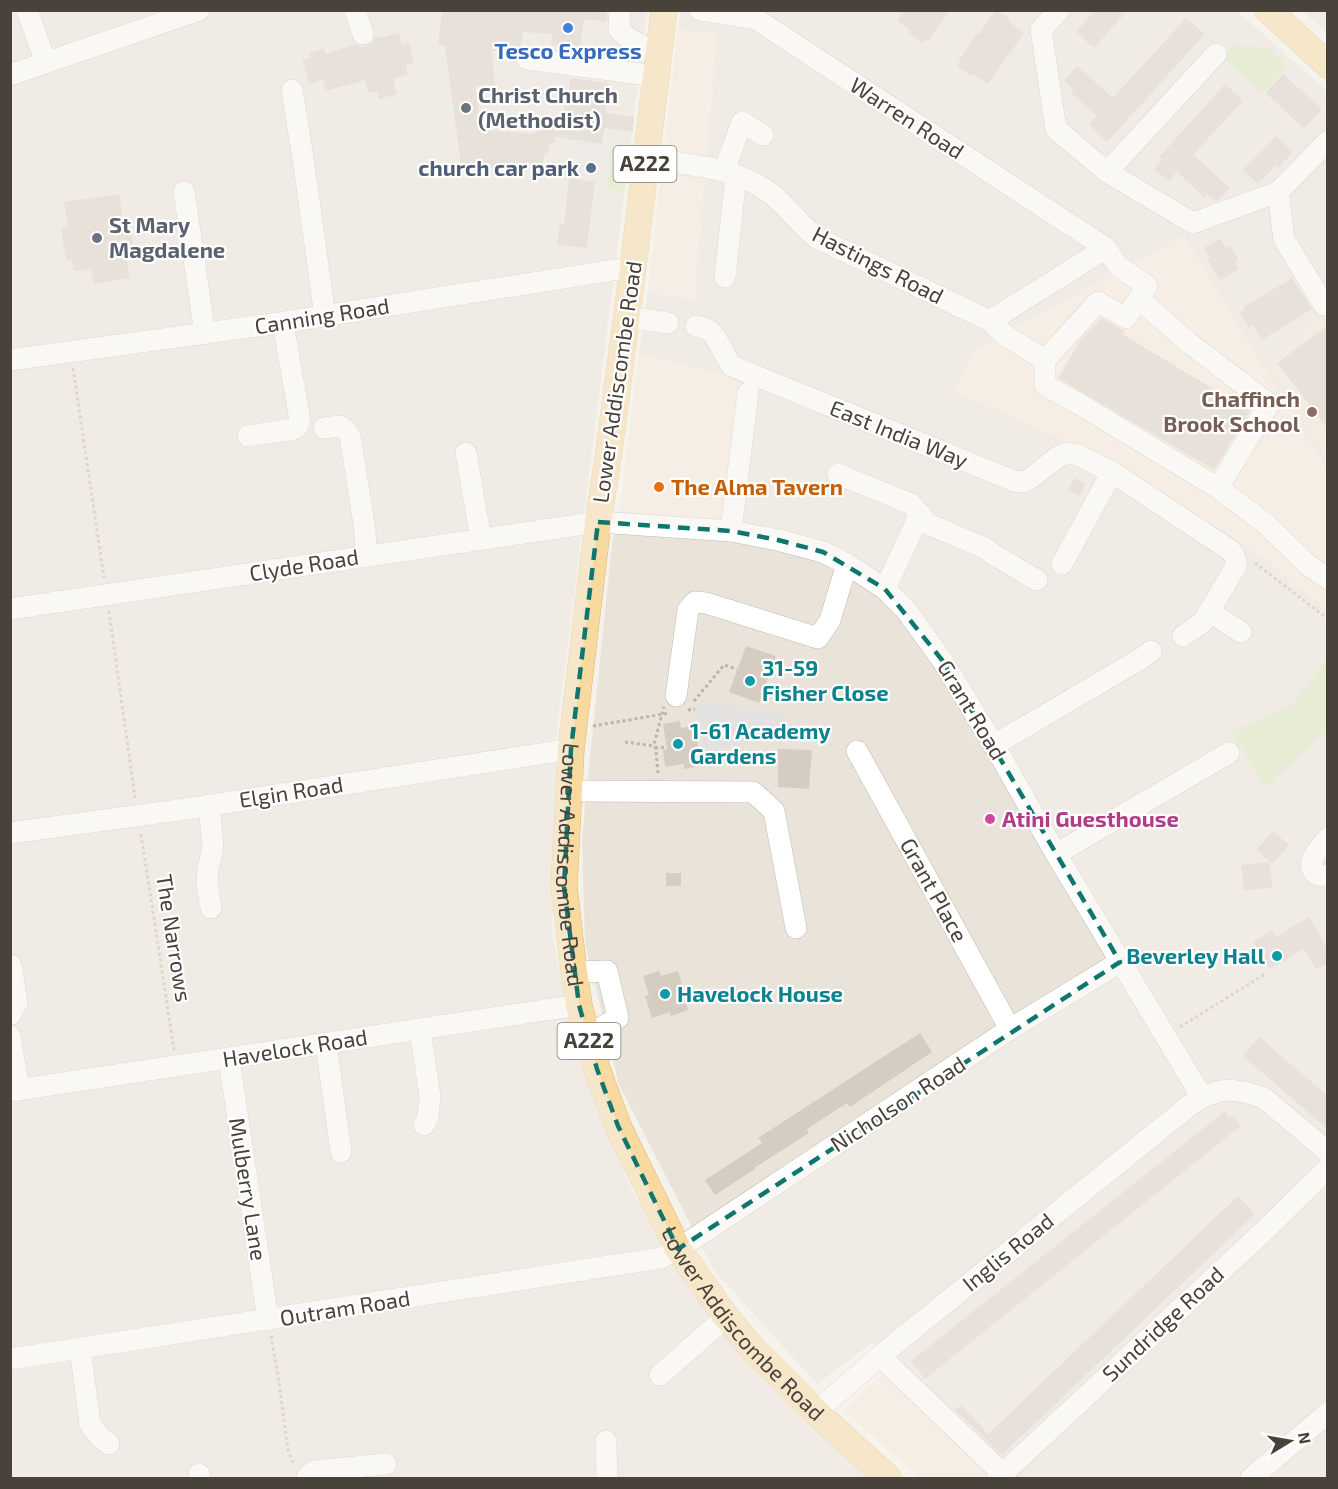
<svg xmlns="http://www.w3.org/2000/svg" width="1338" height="1489" font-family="'Exo 2',sans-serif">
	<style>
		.residential { fill: #e9e3da }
		.commercial { fill: #f5e7d9 }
		.education { fill: #ede5d7 }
		.green { fill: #d4e6b8 }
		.parking { fill: #e4e2e0 }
		.building { fill: #d6cdc2 }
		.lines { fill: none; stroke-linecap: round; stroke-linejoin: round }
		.minor-casing { stroke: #c0b9af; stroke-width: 22 }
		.major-casing { stroke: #deb671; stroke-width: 27 }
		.path { stroke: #c1b4a1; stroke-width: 3; stroke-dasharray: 3 3; stroke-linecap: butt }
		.minor { stroke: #fff; stroke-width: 21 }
		.major { stroke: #f8daa1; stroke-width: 26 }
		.marked { fill: none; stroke: #0f766e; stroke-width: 4.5; stroke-dasharray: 12 8; stroke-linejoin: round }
		.shop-dot { fill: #3f7fe0; stroke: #fff; stroke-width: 2 }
		.worship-dot { fill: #6b7280; stroke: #fff; stroke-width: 2 }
		.service-dot { fill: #5c6f8a; stroke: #fff; stroke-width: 2 }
		.education-dot { fill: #8d6e63; stroke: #fff; stroke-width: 2 }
		.food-dot { fill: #e8710a; stroke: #fff; stroke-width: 2 }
		.culture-dot { fill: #0f9aa8; stroke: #fff; stroke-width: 2 }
		.hotel-dot { fill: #d1479c; stroke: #fff; stroke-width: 2 }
		.labels { text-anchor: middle; stroke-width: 4.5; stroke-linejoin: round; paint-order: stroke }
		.shield { fill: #fff; stroke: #807b75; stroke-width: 1.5 }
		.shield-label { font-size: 21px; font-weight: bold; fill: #49423a }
		.shop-label { font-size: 22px; font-weight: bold; fill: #366cbe; stroke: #fff }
		.worship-label { font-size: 22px; font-weight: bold; fill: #5b616d; stroke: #fff; text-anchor: start }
		.street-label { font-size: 22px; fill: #49423a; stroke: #fff }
		.service-label { font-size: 22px; font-weight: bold; fill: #4e5e75; stroke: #fff; text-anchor: end }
		.education-label { font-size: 22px; font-weight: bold; fill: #785e54; stroke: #fff; text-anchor: end }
		.food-label { font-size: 22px; font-weight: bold; fill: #c56008; stroke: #fff; text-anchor: start }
		.culture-label { font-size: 22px; font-weight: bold; fill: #0d838f; stroke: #fff; text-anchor: start }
		.hotel-label { font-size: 22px; font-weight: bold; fill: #b23c85; stroke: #fff; text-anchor: start }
	</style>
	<rect width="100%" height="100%" fill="#f5f2ec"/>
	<g class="residential">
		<path d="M10 11H647L557 730 552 934 576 1052 629 1185 691 1292 726 1335 763 1380 867 1478H11Z"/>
		<path d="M681 11H1237L1327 91V1478H1003L873 1342 817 1384 714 1270 619 1085 585 942 582 842 585 805 612 545 620 510 728 523 718 373 639 354 648 292 694 300 717 33 678 29Z"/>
		<path d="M1303 11H1327V33Z"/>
	</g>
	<g class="commercial">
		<path d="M678 29 718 33 694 300 648 292Z"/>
		<path d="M1184 235 1327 471V609L1240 541 1063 440 1007 414 953 392 974 350Z"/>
		<path d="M639 354 718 373 746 386 728 523 620 510Z"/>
		<path d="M894 1364 1003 1478H921L844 1410Z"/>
	</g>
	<path class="education" d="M1327 313V460L1266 364Z"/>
	<g class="green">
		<path d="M1234 45 1269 48 1287 66 1262 93 1222 57Z"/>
		<path d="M611 155 629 157 624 191 607 190Z"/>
		<path d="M1327 659V730L1266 787 1231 732 1291 706Z"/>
	</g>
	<g class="parking">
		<path d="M575 141 637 148 636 158 611 156 607 190 594 188V182L570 179Z"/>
		<path d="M698 702 784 712 795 731 703 754 696 704Z"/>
	</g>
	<g class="building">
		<path d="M442 10H607V22L584 19 580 49 551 45 552 34 523 32 521 48 516 53 492 51 495 87 475 86 481 129 535 134 537 120 563 123 565 98H568L570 78 609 83 606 113 634 117 633 132 604 128 602 144 555 137 554 143 550 144 548 153H545L542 167 517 163 516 171 461 165 445 46 438 45Z"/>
		<path d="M903 10H950L929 40 927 38 923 43 909 33 911 31 897 21Z"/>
		<path d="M996 10 1011 20 1009 22 1024 33 988 84 973 74 972 76 957 66 960 61 959 60 977 33 979 34Z"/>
		<path d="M1096 10H1128L1094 48 1076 32Z"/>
		<path d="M1186 18 1205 34 1107 142 1089 125 1097 116 1070 92 1073 89 1064 81 1077 66 1113 98Z"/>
		<path d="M399 33 402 45 409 43 414 63 406 65 408 74 393 79 397 94 379 99 377 91 368 93 365 80 326 91 323 79 309 84 302 60 311 58 309 53 324 48 326 54 356 44 361 47 366 46 372 43 375 38 380 36V38Z"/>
		<path d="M1283 74 1322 109 1304 129 1266 93Z"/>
		<path d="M1225 84 1243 101 1193 155 1230 188 1218 200 1215 201 1207 194 1204 197 1177 172 1169 181 1154 169 1162 160 1159 157Z"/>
		<path d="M1276 136 1293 152 1278 168 1276 165 1258 184 1243 170Z"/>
		<path d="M569 178 595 182 587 248 557 245 560 223 564 224Z"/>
		<path d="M119 194 123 220 129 219 134 248 125 249 130 278 94 284 91 269 74 271 72 259 66 260 61 228 68 227 64 202Z"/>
		<path d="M1220 238 1226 248 1230 246 1234 252 1239 260 1235 262 1239 269 1220 280 1207 259 1210 258 1204 248Z"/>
		<path d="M1292 278 1312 309 1262 340 1253 325 1249 328 1240 313 1245 309 1244 307Z"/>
		<path d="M1101 318 1125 331 1122 334 1250 411 1214 470 1058 378 1080 341Z"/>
		<path d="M1328 325V429L1277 363Z"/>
		<path d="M1075 478 1086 484 1080 496 1068 490Z"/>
		<path d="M746 646 776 656 759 703 729 692Z"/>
		<path d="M680 721 681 728 698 725 700 740H697L701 766 684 769V764L665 767 663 750H667L663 724Z"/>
		<path d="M778 749 812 750 809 789 778 787Z"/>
		<path d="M1273 831 1289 845 1272 864 1256 850Z"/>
		<path d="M1269 862 1273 887 1244 891 1241 865Z"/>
		<rect x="666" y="873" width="15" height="13"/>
		<path d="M1309 917 1328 949V963L1316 969 1304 949 1269 969 1253 942 1273 930 1276 937Z"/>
		<path d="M659 971 661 976 678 971 682 985 680 986 688 1010 671 1016 670 1012 652 1018 645 996 649 995 643 976Z"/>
		<path d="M920 1033 932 1052 850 1107 847 1103 807 1129 809 1133 754 1168 755 1169 715 1195 705 1180 762 1143 758 1138Z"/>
		<path d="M1259 1037 1328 1096V1130L1243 1056Z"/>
		<path d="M1225 1111 1229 1118 1233 1115 1241 1126 925 1379 911 1361Z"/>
		<path d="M1238 1196 1255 1214 1005 1452 1006 1453 1003 1456 955 1410 961 1405 988 1434Z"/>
	</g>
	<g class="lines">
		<defs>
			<g id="minor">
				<path d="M27 10 46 63"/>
				<path d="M355 10 363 34"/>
				<path d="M620 10 619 30 628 38 658 54"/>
				<path d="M700 10 756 19 1106 248 1118 266 1147 286 1126 318 1098 302 1045 360V385L1081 405 1218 488 1269 404 1189 343 1139 299"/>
				<path d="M1059 10 1041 30 1056 129 1107 172 1193 223 1278 192 1328 141"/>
				<path d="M527 59 656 76"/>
				<path d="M10 75 199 10"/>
				<path d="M292 90 303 158 325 316"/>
				<path d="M646 159C688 165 735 166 770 193 788 206 799 225 817 238L990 321 1106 248"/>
				<path d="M724 171 742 122 763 135"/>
				<path d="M1107 172 1216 54"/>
				<path d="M184 192 205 334"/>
				<path d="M1278 192 1284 239 1324 305"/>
				<path d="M725 277 736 176"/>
				<path d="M626 317 668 323"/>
				<path d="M990 321 1006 336 1045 360"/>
				<path d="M696 326C701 327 706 328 710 331 717 336 725 357 732 366L1014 481 1024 482 1031 478 1059 456 1068 453 1078 455 1112 472 1227 548C1234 553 1236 557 1236 566L1203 622 1183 636"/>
				<path d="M10 360 279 323 633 267"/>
				<path d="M324 428 340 426 346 430 350 436 365 530 366 556"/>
				<path d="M248 436 294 429 297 427 300 420 283 323"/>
				<path d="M466 453 481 539"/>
				<path d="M838 474 911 504 928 524 985 548 994 555 1037 580"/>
				<path d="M1218 488 1265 523 1307 564 1328 579"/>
				<path d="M731 531 748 393"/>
				<path d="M1062 564 1112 472"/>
				<path d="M885 589 920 514"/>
				<path d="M10 609 598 522 731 531 778 540 823 552 847 564 885 589 906 610 942 660 994 745 1056 854 1202 1097"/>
				<path d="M1210 612 1241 632"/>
				<path d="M676 696 688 610 695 602 706 603 818 638 830 620 847 564"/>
				<path d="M994 745 1142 658 1151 651"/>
				<path d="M857 751 1010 1029"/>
				<path d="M569 791 753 792 774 811 796 928"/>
				<path d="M209 805 213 849 208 868 207 884 211 908"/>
				<path d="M10 833 186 809 571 749"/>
				<path d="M1328 838C1321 847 1305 861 1314 872 1318 876 1323 876 1328 876"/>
				<path d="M1056 854 1229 753"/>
				<path d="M574 972 607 971 618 1018 587 1035"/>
				<path d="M10 1015 17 1003 11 965"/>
				<path d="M420 1029 430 1097 428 1117 424 1125"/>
				<path d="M10 1036 19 1090"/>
				<path d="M326 1044 341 1152"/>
				<path d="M229 1059 268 1320"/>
				<path d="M10 1091 579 1005"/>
				<path d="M80 1348 90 1424 100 1437 109 1444"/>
				<path d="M880 1356 1002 1473"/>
				<path d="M10 1359 661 1258 678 1249 1010 1029 1120 962"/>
				<path d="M660 1375 726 1317"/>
				<path d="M816 1412 880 1356 1190 1105 1202 1097 1220 1091 1231 1090 1248 1093 1264 1098 1328 1152"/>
				<path d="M606 1441 607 1478"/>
				<path d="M199 1474 200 1478"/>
				<path d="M307 1478 310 1474 315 1471 386 1464"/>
				<path d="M998 1478 1262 1233 1328 1168"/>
				<path d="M1251 1478 1328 1413"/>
			</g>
			<g id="major">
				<path id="s1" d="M664 10 633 267 608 458 598 522 571 749 564 887 574 972 579 1005 587 1035 597 1069 618 1126 678 1249 726 1317 751 1347 816 1412 888 1478"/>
				<path d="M1268 10 1328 65"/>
			</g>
		</defs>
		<use href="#minor" class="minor-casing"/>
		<use href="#major" class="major-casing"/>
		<g class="path">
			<path d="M73 368 104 578"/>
			<path d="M1255 563 1328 619"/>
			<path d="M109 611 135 798"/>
			<path d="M694 701 724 665 737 669"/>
			<path d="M688 710 695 709"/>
			<path d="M593 726 669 713"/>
			<path d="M625 742 654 746"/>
			<path d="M655 748 666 747"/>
			<path d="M658 773 656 750 654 744 664 707"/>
			<path d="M141 834 174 1050"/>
			<path d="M1180 1027 1265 974"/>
			<path d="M271 1336 278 1376 288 1450 294 1465"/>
		</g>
		<use href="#minor" class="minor"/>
		<use href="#major" class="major"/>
	</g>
	<path d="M0 0H1338V1489H0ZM598 522 731 531 778 540 823 552 885 589 942 660 1120 962 678 1249 618 1126 597 1069 579 1005 564 887 571 749Z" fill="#f5f2ec" fill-opacity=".55" fill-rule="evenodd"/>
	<path class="marked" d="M598 522 731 531 778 540 823 552 885 589 942 660 1120 962 678 1249 618 1126 597 1069 579 1005 564 887 571 749Z"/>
	<circle class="shop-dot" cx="568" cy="28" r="6"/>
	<g class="worship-dot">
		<circle cx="466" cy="108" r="6"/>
		<circle cx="97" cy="238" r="6"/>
	</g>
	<circle class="service-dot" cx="591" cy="168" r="6"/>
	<circle class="education-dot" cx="1312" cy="412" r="6"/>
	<circle class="food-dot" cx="659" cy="487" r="6"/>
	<g class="culture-dot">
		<circle cx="750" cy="681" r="6"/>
		<circle cx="678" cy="744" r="6"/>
		<circle cx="1277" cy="956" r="6"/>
		<circle cx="665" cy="994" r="6"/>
	</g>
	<circle class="hotel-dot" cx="990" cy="819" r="6"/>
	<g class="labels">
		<g class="shield">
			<rect x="613.5" y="146" width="63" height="36" rx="4.5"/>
			<rect x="557.5" y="1023" width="63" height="36" rx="4.5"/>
		</g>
		<g class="shield-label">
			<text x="645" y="171">A222</text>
			<text x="589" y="1048">A222</text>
		</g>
		<g class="shop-label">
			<text x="568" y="59">Tesco Express</text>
		</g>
		<g class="worship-label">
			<text x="478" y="103">Christ Church<tspan x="478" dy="25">(Methodist)</tspan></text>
			<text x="109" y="233">St Mary<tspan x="109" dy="25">Magdalene</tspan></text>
		</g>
		<g class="street-label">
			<text transform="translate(907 118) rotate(33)" y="8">Warren Road</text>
			<text transform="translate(878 265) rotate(27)" y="8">Hastings Road</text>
			<text transform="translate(322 316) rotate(-9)" y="8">Canning Road</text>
			<text transform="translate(617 382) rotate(-82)" y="8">Lower Addiscombe Road</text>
			<text transform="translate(899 434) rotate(22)" y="8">East India Way</text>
			<text transform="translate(304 565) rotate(-9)" y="8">Clyde Road</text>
			<text transform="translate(972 710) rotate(59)" y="8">Grant Road</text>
			<text transform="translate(291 792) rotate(-9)" y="8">Elgin Road</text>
			<text dy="8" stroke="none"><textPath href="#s1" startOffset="861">Lower Addiscombe Road</textPath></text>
			<text transform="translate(934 890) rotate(61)" y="8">Grant Place</text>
			<text transform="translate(174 938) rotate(81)" y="8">The Narrows</text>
			<text transform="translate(295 1048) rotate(-9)" y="8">Havelock Road</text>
			<text transform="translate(898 1104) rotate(-33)" y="8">Nicholson Road</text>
			<text transform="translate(248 1189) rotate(81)" y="8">Mulberry Lane</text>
			<text transform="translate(1008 1252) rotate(-39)" y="8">Inglis Road</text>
			<text transform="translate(345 1308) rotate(-9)" y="8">Outram Road</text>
			<text dy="8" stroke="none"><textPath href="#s1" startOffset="1365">Lower Addiscombe Road</textPath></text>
			<text transform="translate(1163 1324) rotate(-43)" y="8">Sundridge Road</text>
		</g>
		<g class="service-label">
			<text x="579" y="176">church car park</text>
		</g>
		<g class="education-label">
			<text x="1300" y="407">Chaffinch<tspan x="1300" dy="25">Brook School</tspan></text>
		</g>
		<g class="food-label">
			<text x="671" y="495">The Alma Tavern</text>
		</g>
		<g class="culture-label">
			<text x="762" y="676">31-59<tspan x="762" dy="25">Fisher Close</tspan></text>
			<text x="690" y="739">1-61 Academy<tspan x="690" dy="25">Gardens</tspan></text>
			<text x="1265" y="964" text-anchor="end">Beverley Hall</text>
			<text x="677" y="1002">Havelock House</text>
		</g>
		<g class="hotel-label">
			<text x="1002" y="827">Atini Guesthouse</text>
		</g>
	</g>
	<rect width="1338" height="1489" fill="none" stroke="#49423a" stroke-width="24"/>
	<g transform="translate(1290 1441) rotate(79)" stroke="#ffffff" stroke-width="4.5" paint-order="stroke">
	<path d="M0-4.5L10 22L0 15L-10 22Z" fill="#49423a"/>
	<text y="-9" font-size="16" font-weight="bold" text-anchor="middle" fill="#49423a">N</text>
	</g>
</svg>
